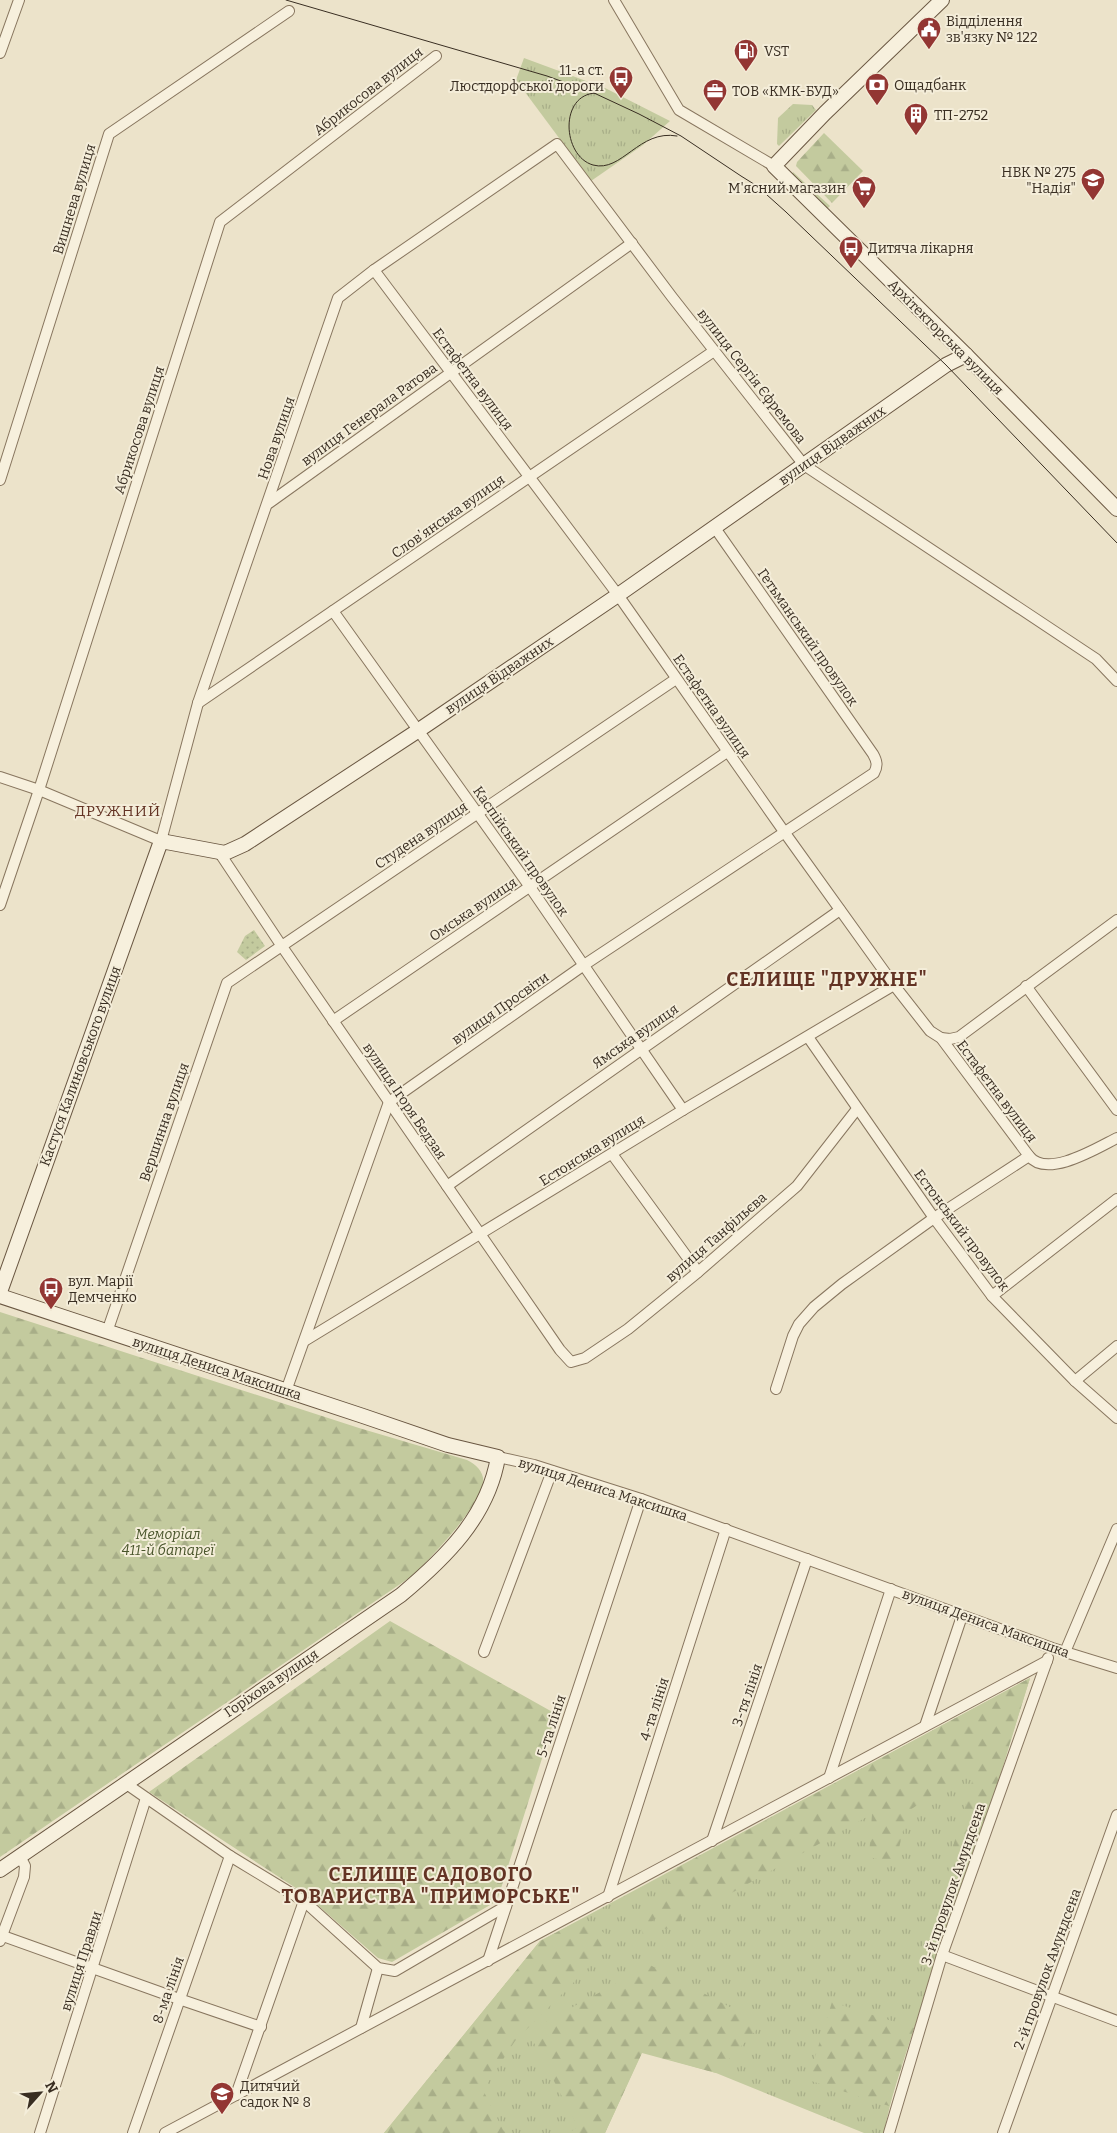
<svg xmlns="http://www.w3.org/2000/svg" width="1117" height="2133" font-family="Bitter,serif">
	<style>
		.grass { fill: url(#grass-tufts) }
		.forest { fill: url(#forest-firs) }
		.park { fill: url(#park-dots) }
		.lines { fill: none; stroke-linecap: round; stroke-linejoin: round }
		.street-casing { stroke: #88765f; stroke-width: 12 }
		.secondary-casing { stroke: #6a5742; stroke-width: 16 }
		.street { stroke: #f7f0dd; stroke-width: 10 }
		.secondary { stroke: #f7f0dd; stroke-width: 14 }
		.tram { stroke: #392e22; stroke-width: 1 }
		.labels { text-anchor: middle; stroke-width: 4; stroke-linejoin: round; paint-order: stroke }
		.poi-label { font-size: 14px; fill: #392e22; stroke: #f4edd9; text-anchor: start }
		.street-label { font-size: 14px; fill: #392e22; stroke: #f4edd9 }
		.park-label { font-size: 14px; font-style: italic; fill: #48542a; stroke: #f4edd9 }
		.neighbourhood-label { font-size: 15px; letter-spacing: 1px; fill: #633324; stroke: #f4edd9 }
		.district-label { font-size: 19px; font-weight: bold; letter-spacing: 1px; fill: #633324; stroke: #f4edd9 }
	</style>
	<defs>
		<pattern id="grass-tufts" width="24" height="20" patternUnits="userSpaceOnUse" patternTransform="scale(1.25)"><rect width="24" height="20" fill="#c3ca9e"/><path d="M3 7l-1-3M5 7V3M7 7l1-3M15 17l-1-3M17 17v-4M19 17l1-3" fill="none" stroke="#a8ae88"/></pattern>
		<pattern id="forest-firs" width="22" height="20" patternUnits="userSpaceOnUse" patternTransform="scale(1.25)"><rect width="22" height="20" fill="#c3ca9e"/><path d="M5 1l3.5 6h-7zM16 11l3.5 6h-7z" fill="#a8ae88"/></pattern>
		<pattern id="park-dots" width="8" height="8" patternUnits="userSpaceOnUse" patternTransform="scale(1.25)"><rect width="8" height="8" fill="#c3ca9e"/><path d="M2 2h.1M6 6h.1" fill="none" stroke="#a8ae88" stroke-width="1.8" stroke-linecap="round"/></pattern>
	</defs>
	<rect width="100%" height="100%" fill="#ece3ca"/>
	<g class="grass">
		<path d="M524 58 605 88 670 121 643 145 591 181 516 80Z"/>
		<path d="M793 104 812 105 816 110 779 146 777 144 778 118Z"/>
		<path d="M793 172 830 206 827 209 792 174Z"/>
		<path d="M1030 1678C1006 1755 984 1833 958 1910 932 1984 899 2056 884 2133H864L716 2073 642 2052 605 2133H384L540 1941Z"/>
	</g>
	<g class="forest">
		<path d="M824 133 863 171 832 203 796 166 797 162Z"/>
		<path d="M0 1312 359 1428 467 1460C477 1465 485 1473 483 1484 479 1507 430 1559 412 1576L0 1857Z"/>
		<path d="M390 1621 556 1714 497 1901 392 1962 378 1958 305 1894 149 1792Z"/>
		<path d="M1030 1678 958 1909 943 1905 952 1850 977 1765 907 1812 898 1853 889 1862 869 1857 872 1814 705 1908 688 1891 683 1898 680 1927 664 1929V1915H657L643 1935 637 1915 666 1892 670 1872Z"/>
		<path d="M584 1918 615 1941 515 2041 483 2090 503 2130 507 2133H384L540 1941Z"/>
		<path d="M650 1965 762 2024 716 2073 642 2053 605 2133H568L578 2127 532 2039 547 2021Z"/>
		<path d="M832 2002 914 2028 889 2106 808 2080Z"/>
	</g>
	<path class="park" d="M254 930 265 946 246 960 237 952 245 936Z"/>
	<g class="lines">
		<defs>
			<g id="street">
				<path d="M614 0 679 110 774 166"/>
				<path d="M0 53 19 0"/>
				<path d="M374 270 618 595 785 833 894 985 930 1031 941 1038 1029 1156"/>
				<path d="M0 480 109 134 289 11"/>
				<path d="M269 503 632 243"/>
				<path d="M333 611 530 887 683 1110"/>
				<path d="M198 703 714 351"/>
				<path d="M0 777 39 790 161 841 198 703 338 298 374 270 557 144 672 297 804 465 1096 659 1117 681"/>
				<path d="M219 852 281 945 560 1350 571 1362 585 1358 628 1329 698 1272 797 1186 857 1109"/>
				<path d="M0 905 39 790 220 222 436 56"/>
				<path d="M1026 986 1117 1110"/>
				<path d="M333 1021 727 752"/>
				<path d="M808 1037 934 1218 992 1296 1075 1381 1117 1418"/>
				<path d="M941 1038 950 1039 959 1037 1117 920"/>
				<path d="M612 1154 698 1272"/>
				<path d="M447 1186 840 910"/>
				<path d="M992 1296 1117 1199"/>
				<path d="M107 1332 227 983 676 679"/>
				<path d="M306 1340 683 1110 894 985"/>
				<path d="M1075 1381 1117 1346"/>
				<path d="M776 1389 793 1336 799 1324 814 1307 842 1284 934 1218 1029 1156C1047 1179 1097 1148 1117 1138"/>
				<path d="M286 1391 389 1102 584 965 874 773C878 766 877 761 873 754L715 528"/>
				<path d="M498 1457 534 1465 641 1499 1052 1648 1117 1668"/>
				<path d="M484 1652 552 1471"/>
				<path d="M1065 1652 1117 1529"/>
				<path d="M925 1726 962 1616"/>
				<path d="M829 1778 891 1589"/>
				<path d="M125 1783 230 1856 304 1901 378 1968 395 1971 506 1906"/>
				<path d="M712 1841 807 1559"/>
				<path d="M608 1897 726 1529"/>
				<path d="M0 1935 179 1999 261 2027"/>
				<path d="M0 1941 24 1877 25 1866 20 1856"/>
				<path d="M942 1955 1117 2021"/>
				<path d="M488 1961 641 1499"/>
				<path d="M361 2028 378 1968"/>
				<path d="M236 2095 304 1901"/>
				<path d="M40 2133 146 1798"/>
				<path d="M133 2133 230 1856"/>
				<path d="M165 2133 1047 1661"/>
				<path d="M889 2133 942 1955 1048 1658"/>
				<path d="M1003 2133 1117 1815"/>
			</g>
			<g id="secondary">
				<path d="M942 0 825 113 774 166 966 355 1117 509"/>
				<path d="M0 1292 161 841 225 853 245 844 419 730 618 595 946 365 966 355"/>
				<path d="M0 1296 363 1416 448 1445 498 1457C488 1517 445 1558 401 1595L0 1870"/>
			</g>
		</defs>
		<use href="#street" class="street-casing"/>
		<use href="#secondary" class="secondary-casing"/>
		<use href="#street" class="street"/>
		<use href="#secondary" class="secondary"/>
		<g class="tram">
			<path d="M286 0 547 76 594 93 639 114 681 136 741 176 757 186 786 212 946 365 1117 543"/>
			<path d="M596 93C559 94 562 156 593 165 622 173 639 129 677 136"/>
		</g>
	</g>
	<defs>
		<symbol id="civic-pin" viewBox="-11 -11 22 30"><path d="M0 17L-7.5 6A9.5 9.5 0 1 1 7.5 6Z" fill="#933633" stroke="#f4edd9"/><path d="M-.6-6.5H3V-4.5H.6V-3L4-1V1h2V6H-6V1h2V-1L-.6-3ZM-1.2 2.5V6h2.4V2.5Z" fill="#fff"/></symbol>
		<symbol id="fuel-pin" viewBox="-11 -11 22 30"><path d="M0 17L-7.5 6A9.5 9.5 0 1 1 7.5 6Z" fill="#933633" stroke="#f4edd9"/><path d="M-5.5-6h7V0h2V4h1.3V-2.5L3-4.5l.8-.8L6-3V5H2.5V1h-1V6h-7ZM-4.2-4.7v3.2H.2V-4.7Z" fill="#fff"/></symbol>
		<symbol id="bus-pin" viewBox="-11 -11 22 30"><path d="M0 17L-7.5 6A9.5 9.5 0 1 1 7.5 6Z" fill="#933633" stroke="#f4edd9"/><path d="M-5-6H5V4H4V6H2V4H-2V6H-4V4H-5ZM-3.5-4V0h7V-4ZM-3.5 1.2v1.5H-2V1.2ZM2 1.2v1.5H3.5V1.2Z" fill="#fff"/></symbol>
		<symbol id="bank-pin" viewBox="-11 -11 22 30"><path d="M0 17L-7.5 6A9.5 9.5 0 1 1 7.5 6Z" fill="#933633" stroke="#f4edd9"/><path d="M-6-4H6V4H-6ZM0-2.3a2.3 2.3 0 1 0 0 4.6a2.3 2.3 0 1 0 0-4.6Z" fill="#fff"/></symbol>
		<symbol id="office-pin" viewBox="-11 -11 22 30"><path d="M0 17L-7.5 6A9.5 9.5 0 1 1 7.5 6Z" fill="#933633" stroke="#f4edd9"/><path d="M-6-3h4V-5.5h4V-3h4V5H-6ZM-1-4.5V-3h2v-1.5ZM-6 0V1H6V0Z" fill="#fff"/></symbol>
		<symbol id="building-pin" viewBox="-11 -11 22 30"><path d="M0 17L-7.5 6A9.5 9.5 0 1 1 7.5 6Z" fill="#933633" stroke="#f4edd9"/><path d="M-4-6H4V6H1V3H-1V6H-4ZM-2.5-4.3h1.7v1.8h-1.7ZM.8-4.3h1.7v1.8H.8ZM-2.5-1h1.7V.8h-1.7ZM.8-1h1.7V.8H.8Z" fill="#fff"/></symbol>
		<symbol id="school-pin" viewBox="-11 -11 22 30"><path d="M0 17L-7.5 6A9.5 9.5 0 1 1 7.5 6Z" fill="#933633" stroke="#f4edd9"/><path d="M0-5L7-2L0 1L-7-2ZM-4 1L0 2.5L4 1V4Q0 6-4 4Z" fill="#fff"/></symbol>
		<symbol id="supermarket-pin" viewBox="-11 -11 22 30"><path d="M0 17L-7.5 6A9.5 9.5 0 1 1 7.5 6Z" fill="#933633" stroke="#f4edd9"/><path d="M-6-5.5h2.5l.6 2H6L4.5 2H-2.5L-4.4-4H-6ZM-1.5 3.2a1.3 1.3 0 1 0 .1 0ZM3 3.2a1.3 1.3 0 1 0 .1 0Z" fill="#fff"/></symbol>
	</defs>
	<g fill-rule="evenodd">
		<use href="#civic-pin" x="915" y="15" width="28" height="38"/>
		<use href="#fuel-pin" x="732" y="37" width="28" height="38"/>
		<use href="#bus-pin" x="607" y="64" width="28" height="38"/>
		<use href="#bank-pin" x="863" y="71" width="28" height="38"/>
		<use href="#office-pin" x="701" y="77" width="28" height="38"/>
		<use href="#building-pin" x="902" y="101" width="28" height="38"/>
		<use href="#school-pin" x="1079" y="166" width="28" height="38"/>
		<use href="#supermarket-pin" x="850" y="174" width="28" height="38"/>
		<use href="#bus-pin" x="837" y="234" width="28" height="38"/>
		<use href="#bus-pin" x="37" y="1275" width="28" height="38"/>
		<use href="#school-pin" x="208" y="2080" width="28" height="38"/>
	</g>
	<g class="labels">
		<g class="poi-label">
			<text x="946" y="26">Відділення<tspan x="946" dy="16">зв'язку № 122</tspan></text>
			<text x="764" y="56">VST</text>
			<text x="604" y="75" text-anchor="end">11-а ст.<tspan x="604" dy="16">Люстдорфської дороги</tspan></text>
			<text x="894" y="90">Ощадбанк</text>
			<text x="732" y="96">ТОВ «КМК-БУД»</text>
			<text x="934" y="120">ТП-2752</text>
			<text x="1076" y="177" text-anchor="end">НВК № 275<tspan x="1076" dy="16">"Надія"</tspan></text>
			<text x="846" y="193" text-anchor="end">М'ясний магазин</text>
			<text x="868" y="253">Дитяча лікарня</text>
			<text x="68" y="1286">вул. Марії<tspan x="68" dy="16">Демченко</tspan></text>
			<text x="240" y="2091">Дитячий<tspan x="240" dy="16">садок № 8</tspan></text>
		</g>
		<g class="street-label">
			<text transform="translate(368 91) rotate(-38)" y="5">Абрикосова вулиця</text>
			<text transform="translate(74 199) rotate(-73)" y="5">Вишнева вулиця</text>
			<text transform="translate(946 337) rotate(45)" y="5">Архітекторська вулиця</text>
			<text transform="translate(752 376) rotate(52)" y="5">вулиця Сергія Єфремова</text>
			<text transform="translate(473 379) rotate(53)" y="5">Естафетна вулиця</text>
			<text transform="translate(369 414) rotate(-36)" y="5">вулиця Генерала Ратова</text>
			<text transform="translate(139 430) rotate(-72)" y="5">Абрикосова вулиця</text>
			<text transform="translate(276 438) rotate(-71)" y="5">Нова вулиця</text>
			<text transform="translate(832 445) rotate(-35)" y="5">вулиця Відважних</text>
			<text transform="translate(448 516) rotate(-35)" y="5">Словʼянська вулиця</text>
			<text transform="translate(808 637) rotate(55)" y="5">Гетьманський провулок</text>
			<text transform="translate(499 675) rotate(-34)" y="5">вулиця Відважних</text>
			<text transform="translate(712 706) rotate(55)" y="5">Естафетна вулиця</text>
			<text transform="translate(421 835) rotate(-34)" y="5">Студена вулиця</text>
			<text transform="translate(521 851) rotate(55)" y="5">Каспійський провулок</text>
			<text transform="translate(473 909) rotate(-34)" y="5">Омська вулиця</text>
			<text transform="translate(500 1008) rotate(-35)" y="5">вулиця Просвіти</text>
			<text transform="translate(635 1036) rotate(-35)" y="5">Ямська вулиця</text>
			<text transform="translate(80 1066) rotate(-70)" y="5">Кастуся Калиновського вулиця</text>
			<text transform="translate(997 1091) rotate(53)" y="5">Естафетна вулиця</text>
			<text transform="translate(405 1101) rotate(56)" y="5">вулиця Ігоря Бедзая</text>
			<text transform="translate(164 1122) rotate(-71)" y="5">Вершинна вулиця</text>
			<text transform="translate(592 1150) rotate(-32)" y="5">Естонська вулиця</text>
			<text transform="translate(962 1230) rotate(53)" y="5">Естонський провулок</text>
			<text transform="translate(716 1237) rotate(-41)" y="5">вулиця Танфільєва</text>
			<text transform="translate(217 1368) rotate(18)" y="5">вулиця Дениса Максишка</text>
			<text transform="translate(603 1489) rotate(18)" y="5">вулиця Дениса Максишка</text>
			<text transform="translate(986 1623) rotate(20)" y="5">вулиця Дениса Максишка</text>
			<text transform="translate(271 1683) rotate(-34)" y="5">Горіхова вулиця</text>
			<text transform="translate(747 1695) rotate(-71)" y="5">3-тя лінія</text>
			<text transform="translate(654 1709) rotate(-72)" y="5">4-та лінія</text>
			<text transform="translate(551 1726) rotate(-72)" y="5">5-та лінія</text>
			<text transform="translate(953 1884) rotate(-71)" y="5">3-й провулок Амундсена</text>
			<text transform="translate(81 1961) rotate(-72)" y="5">вулиця Правди</text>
			<text transform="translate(1047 1969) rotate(-70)" y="5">2-й провулок Амундсена</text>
			<text transform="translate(168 1990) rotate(-71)" y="5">8-ма лінія</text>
		</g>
		<g class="park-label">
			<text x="168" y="1539">Меморіал<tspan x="168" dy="16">411-й батареї</tspan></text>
		</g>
		<g class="neighbourhood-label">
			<text x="118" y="816">ДРУЖНИЙ</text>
		</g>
		<g class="district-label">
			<text x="827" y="986">СЕЛИЩЕ "ДРУЖНЕ"</text>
			<text x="431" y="1881">СЕЛИЩЕ САДОВОГО<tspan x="431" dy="22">ТОВАРИСТВА "ПРИМОРСЬКЕ"</tspan></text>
		</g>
	</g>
	<g transform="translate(40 2093) rotate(63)" stroke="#f4edd9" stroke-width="4" paint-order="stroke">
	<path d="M0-4L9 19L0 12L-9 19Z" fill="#392e22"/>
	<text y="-8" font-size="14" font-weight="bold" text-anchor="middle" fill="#392e22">N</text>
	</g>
</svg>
